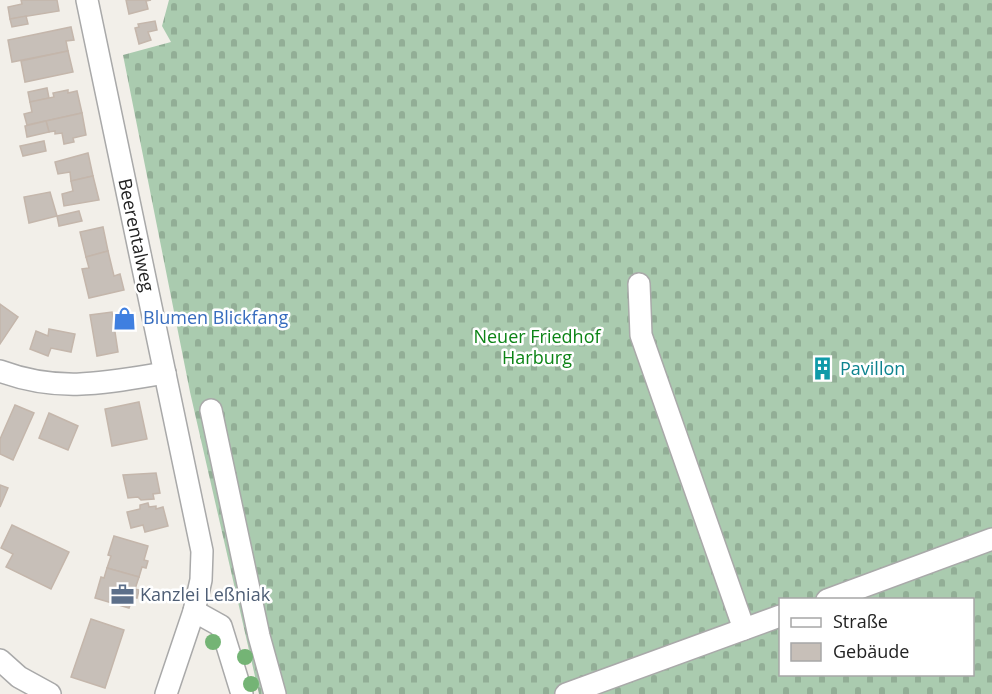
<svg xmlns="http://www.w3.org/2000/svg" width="992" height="694" font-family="'Open Sans',sans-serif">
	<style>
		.cemetery { fill: url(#cemetery-stones); fill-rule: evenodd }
		.building { fill: #c7bfb8; stroke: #c4b6ab; stroke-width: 1.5 }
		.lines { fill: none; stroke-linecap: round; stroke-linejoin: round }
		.minor-casing { stroke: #a9a9a9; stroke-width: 24 }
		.minor { stroke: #fff; stroke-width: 21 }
		.tree { fill: #74b475 }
		.labels { text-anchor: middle; stroke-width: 5; stroke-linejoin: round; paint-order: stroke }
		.street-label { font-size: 18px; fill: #222; stroke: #fff }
		.shop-label { font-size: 18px; fill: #366cbe; stroke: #fff; text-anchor: start }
		.park-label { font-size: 18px; fill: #0c8416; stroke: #fff }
		.culture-label { font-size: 18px; fill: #0d838f; stroke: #fff; text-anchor: start }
		.service-label { font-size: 18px; fill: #4e5e75; stroke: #fff; text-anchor: start }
	</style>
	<defs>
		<pattern id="cemetery-stones" width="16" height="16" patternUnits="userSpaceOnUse" patternTransform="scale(1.5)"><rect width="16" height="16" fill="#aacbaf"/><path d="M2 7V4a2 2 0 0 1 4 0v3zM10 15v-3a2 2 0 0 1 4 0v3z" fill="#92ae96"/></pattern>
	</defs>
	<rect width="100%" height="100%" fill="#f2efe9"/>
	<path class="cemetery" d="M169 0H992V694H259L190 392 123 55 171 42 162 26ZM780 600H972V674H780Z"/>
	<g class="building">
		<path d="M21 0H57L59 11 10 19 8 7 22 4Z"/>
		<path d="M126 0H151L146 1 148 9 129 14Z"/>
		<path d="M26 16 28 24 12 27 10 19Z"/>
		<path d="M155 21 157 30 148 32 151 40 139 44 135 28 139 27 138 24Z"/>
		<path d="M71 27 74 40 66 41 68 51 12 62 8 40Z"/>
		<path d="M68 51 73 72 25 82 21 61Z"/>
		<path d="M47 88 49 98 30 102 28 92Z"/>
		<path d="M68 90V93L77 91 82 113 27 125 24 114 32 112 30 102 54 97 53 93Z"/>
		<path d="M82 113 86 135 73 138 74 142 64 144 62 133 55 134V131L49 132 46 121Z"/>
		<path d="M46 121 49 132 27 137 25 126Z"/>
		<path d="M44 141 46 151 23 156 20 146Z"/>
		<path d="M88 153 93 176 71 181 70 172 58 174 55 162Z"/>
		<path d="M93 176 99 200 64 206 62 194 73 191 71 181Z"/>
		<path d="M50 192 57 216 29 223 24 197Z"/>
		<path d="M79 211 82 221 59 226 57 216Z"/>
		<path d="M103 227 108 251 86 257 80 232Z"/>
		<path d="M108 251 114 276 120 274 124 290 89 298 82 269 89 268 86 257Z"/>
		<path d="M0 304 18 317 0 344Z"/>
		<path d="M112 312 118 352 97 356 90 315Z"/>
		<path d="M49 329 75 334 71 352 51 348 48 356 30 349 36 331 48 336Z"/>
		<circle cx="822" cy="370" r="9"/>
		<path d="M139 402 147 439 112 446 105 409Z"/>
		<path d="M15 405 34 413 13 460 0 454V439Z"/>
		<path d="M49 413 78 426 68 450 39 438Z"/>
		<path d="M156 473 160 493 153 494 154 499 141 500 138 497 128 498 123 475Z"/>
		<path d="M0 485 8 488 0 507Z"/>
		<path d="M148 503 149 507 156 506V509L163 507 168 526 145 532 143 525 131 528 127 512 140 509V505Z"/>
		<path d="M12 525 69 552 51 589 6 567 13 554 1 548Z"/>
		<path d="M114 536 148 546 144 560 148 561 146 568 142 567 139 577 107 568 111 556 108 555Z"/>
		<path d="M107 568 139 577 135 589 139 590 137 598 133 597 129 608 95 598 101 577 104 578Z"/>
		<path d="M91 619 124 630 105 688 71 677Z"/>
	</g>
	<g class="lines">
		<defs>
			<g id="minor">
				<path d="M87 0 202 551 201 580 194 611 166 694"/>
				<path d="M639 284 641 335 744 629"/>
				<path d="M0 371C59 393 105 383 165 373"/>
				<path d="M211 410 259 636 275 694"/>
				<path d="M827 600 992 539"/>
				<path d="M194 611 221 626 242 694"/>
				<path d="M0 660 19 677 50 694"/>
				<path d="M566 694 780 616"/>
			</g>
		</defs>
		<use href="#minor" class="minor-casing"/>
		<use href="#minor" class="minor"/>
	</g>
	<g class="tree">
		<circle cx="213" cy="642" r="8"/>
		<circle cx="245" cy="657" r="8"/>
		<circle cx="251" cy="684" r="8"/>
	</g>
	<defs>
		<symbol id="shop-bare" viewBox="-9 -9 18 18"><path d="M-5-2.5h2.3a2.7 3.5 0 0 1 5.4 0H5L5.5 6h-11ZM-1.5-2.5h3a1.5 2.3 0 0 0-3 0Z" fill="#3f7fe0" stroke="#fff" stroke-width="2.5" paint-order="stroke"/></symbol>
		<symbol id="building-bare" viewBox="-9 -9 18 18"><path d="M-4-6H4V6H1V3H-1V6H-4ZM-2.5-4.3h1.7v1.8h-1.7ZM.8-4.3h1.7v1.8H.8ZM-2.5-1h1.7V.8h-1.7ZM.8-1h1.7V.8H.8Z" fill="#0f9aa8" stroke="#fff" stroke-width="2.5" paint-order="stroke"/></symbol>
		<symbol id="office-bare" viewBox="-9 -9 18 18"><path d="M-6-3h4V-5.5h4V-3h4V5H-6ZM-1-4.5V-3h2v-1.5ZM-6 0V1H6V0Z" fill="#5c6f8a" stroke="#fff" stroke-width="2.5" paint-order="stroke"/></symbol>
	</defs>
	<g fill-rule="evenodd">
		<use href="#shop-bare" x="108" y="302" width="33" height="33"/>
		<use href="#building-bare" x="806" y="352" width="33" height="33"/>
		<use href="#office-bare" x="106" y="578" width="33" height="33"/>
	</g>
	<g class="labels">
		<g class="street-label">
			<text transform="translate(136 235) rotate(78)" y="6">Beerentalweg</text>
		</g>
		<g class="shop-label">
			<text x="143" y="324">Blumen Blickfang</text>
		</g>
		<g class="park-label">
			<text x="537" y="343">Neuer Friedhof<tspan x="537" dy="21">Harburg</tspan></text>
		</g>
		<g class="culture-label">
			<text x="840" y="375">Pavillon</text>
		</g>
		<g class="service-label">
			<text x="140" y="601">Kanzlei Leßniak</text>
		</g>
	</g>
	<rect x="779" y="598" width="195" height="78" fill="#ffffff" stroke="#a7a7a7" stroke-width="1.5"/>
	<rect x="791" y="618" width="30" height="9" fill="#ffffff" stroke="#a7a7a7" stroke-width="1.5"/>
	<text x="833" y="628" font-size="18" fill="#222222">Straße</text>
	<rect x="791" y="643" width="30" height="18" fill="#c7bfb8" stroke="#a7a7a7" stroke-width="1.5"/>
	<text x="833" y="658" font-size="18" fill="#222222">Gebäude</text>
</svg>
